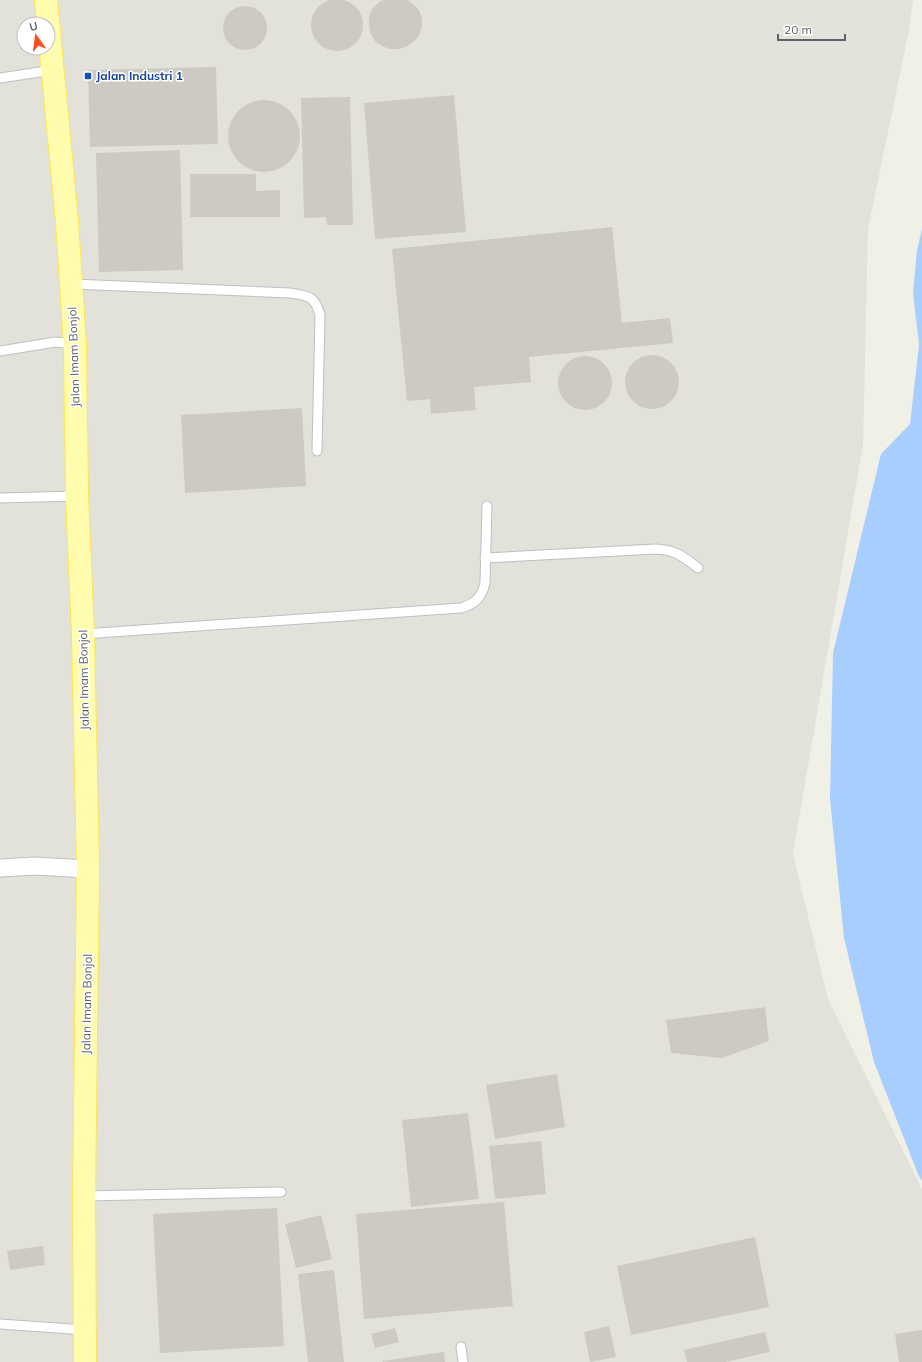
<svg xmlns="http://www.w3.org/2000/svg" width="922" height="1362" font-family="Mulish,sans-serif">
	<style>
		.industrial { fill: #e2e2da; fill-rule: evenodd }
		.water { fill: #a8ceff }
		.building { fill: #cccac3 }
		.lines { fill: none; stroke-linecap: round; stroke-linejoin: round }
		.lane-casing { stroke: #bdbfc6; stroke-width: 11 }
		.street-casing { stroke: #bdbfc6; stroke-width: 19 }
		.primary-casing { stroke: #ffe551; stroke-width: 24 }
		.lane { stroke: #fff; stroke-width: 9 }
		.street { stroke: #fff; stroke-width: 17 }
		.primary { stroke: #fffcad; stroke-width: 22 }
		.transit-dot { fill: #1a4fb4; stroke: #fff; stroke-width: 1.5 }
		.labels { text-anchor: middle; stroke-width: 3; stroke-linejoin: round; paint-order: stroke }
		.transit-label { font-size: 12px; font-weight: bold; fill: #164399; stroke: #fff; text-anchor: start }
		.street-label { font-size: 12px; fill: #5d6168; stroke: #fff }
	</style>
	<rect width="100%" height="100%" fill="#f1f0e6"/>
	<path class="industrial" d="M0 0H913L909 30 868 229 863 445 793 854 828 999 922 1189V1362H0ZM24 24H48V48H24Z"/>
	<path class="water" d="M922 228V1181L918 1174 874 1062 844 938 830 799 833 653 881 454 910 424 919 345 913 293 917 250Z"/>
	<g class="building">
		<circle cx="337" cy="25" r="26"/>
		<path d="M383 0H408L419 10 422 18V27L419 36 413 42 406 47 398 49H390L382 46 375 41 371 34 369 26V17L372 9 379 2Z"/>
		<circle cx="245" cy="28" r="22"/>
		<path d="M216 67 218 144 90 147 88 70Z"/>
		<path d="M454 95 466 232 375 239 364 103Z"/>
		<path d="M350 97 353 225H327L326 217 304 218 301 98Z"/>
		<circle cx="264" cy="136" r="36"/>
		<path d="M180 150 183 270 99 272 96 153Z"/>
		<path d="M190 174H256V191L280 190V217H190Z"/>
		<path d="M612 227 622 323 670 318 673 343 529 357 531 382 474 387 476 410 431 414 430 399 407 401 392 249Z"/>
		<circle cx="652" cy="382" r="27"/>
		<circle cx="585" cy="383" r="27"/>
		<path d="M302 408 306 486 185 493 181 415Z"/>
		<path d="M765 1007 769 1041 722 1058 671 1053 666 1020Z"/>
		<path d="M557 1074 565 1127 495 1139 486 1085Z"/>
		<path d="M468 1113 479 1199 411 1207 402 1120Z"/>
		<path d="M541 1141 546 1194 495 1199 489 1146Z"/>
		<path d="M504 1202 513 1306 364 1319 356 1214Z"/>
		<path d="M277 1208 284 1346 160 1353 153 1214Z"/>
		<path d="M321 1215 332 1259 296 1268 285 1224Z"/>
		<path d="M755 1237 769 1307 631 1335 617 1266Z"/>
		<path d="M43 1246 45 1265 10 1270 7 1251Z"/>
		<path d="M334 1270 344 1362H308L298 1274Z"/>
		<path d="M609 1326 616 1357 590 1362 584 1332Z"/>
		<path d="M395 1328 399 1342 375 1348 371 1334Z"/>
		<path d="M922 1330V1362H899L895 1334Z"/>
		<path d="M765 1332 770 1352 725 1362H687L684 1350Z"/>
		<path d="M444 1352 445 1362H383V1361Z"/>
	</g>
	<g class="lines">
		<defs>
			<g id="lane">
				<path d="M0 78 53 70"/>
				<path d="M72 284 290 293C309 296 315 296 320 315L317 451"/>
				<path d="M0 351 55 342 75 344"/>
				<path d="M0 498 77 496"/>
				<path d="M485 558 656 549C675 550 683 556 698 568"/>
				<path d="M83 634 461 608C475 604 482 597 485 583L487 506"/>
				<path d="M84 1196 281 1192"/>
				<path d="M0 1324 85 1330"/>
				<path d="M461 1347 463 1362"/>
			</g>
			<path id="street" d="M0 868 34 866 88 869"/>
			<path id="primary" d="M46 0 67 221 75 344 77 496 83 634 88 869 84 1196 85 1362"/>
		</defs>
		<use href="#lane" class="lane-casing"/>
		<use href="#street" class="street-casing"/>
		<use href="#primary" class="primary-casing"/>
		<use href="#lane" class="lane"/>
		<use href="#street" class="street"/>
		<use href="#primary" class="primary"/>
	</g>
	<rect class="transit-dot" x="84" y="72" width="8" height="8" rx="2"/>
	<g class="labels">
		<g class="transit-label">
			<text x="96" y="80">Jalan Industri 1</text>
		</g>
		<g class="street-label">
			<text transform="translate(74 357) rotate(-92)" y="4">Jalan Imam Bonjol</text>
			<text transform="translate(84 680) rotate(-91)" y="4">Jalan Imam Bonjol</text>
			<text transform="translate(87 1004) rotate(-89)" y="4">Jalan Imam Bonjol</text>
		</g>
	</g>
	<g transform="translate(36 36) rotate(346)"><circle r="19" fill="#ffffff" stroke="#bec0c3"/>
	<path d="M0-3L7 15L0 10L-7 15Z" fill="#fb4f22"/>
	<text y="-6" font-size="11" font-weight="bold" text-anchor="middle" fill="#5d6168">U</text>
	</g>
	<path d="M778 34v6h67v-6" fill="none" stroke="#5d6168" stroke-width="2"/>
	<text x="784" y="34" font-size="12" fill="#5d6168" stroke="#ffffff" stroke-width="3" paint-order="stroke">20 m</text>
</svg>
